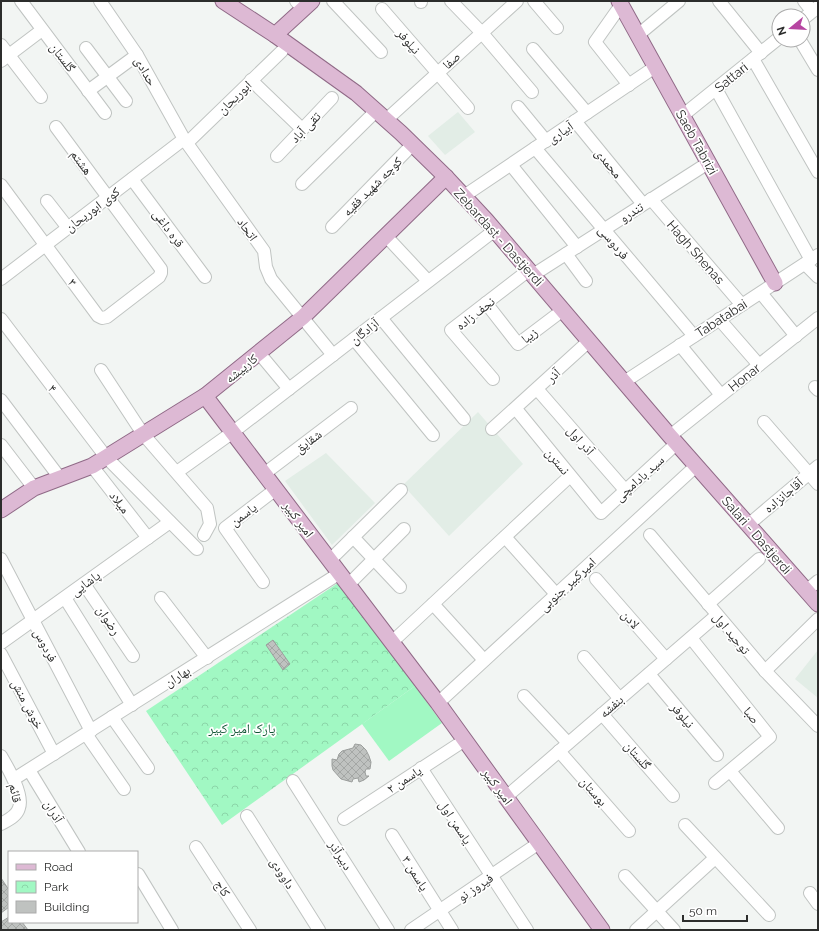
<svg xmlns="http://www.w3.org/2000/svg" width="819" height="931" font-family="Raleway,'Noto Naskh Arabic',sans-serif">
	<style>
		.built { fill: #e2ede6 }
		.park { fill: url(#park-crowns) }
		.pitch { fill: #a1f8c3 }
		.building { fill: url(#building-cross-hatch); stroke: #9c9f9d }
		.lines { fill: none; stroke-linecap: round; stroke-linejoin: round }
		.minor-casing { stroke: #c0c4c2; stroke-width: 14 }
		.major-casing { stroke: #906a87; stroke-width: 17 }
		.minor { stroke: #fff; stroke-width: 12 }
		.major { stroke: #ddb9d4; stroke-width: 15 }
		.labels { text-anchor: middle; stroke-width: 3.5; stroke-linejoin: round; paint-order: stroke }
		.street-label { font-size: 13px; fill: #2c2d2c; stroke: #fff }
		.park-label { font-size: 13px; fill: #0f5433; stroke: #fff }
	</style>
	<defs>
		<pattern id="park-crowns" width="20" height="18" patternUnits="userSpaceOnUse"><rect width="20" height="18" fill="#a1f8c3"/><path d="M2 6a3 3 0 1 1 6 0M12 15a3 3 0 1 1 6 0" fill="none" stroke="#8bd5a8"/></pattern>
		<pattern id="building-cross-hatch" width="8" height="8" patternUnits="userSpaceOnUse"><rect width="8" height="8" fill="#bfc2c0"/><path d="M0 0l8 8M0 8l8-8" fill="none" stroke="#a4a7a5"/></pattern>
	</defs>
	<rect width="100%" height="100%" fill="#f2f5f3"/>
	<g class="built">
		<path d="M458 112 475 132 445 155 428 136Z"/>
		<path d="M478 412 523 464 449 536 403 485Z"/>
		<path d="M326 453 375 503 332 545 285 481Z"/>
		<path d="M818 650V698L795 679Z"/>
	</g>
	<path class="park" d="M338 583 415 686 222 825 146 711Z"/>
	<path class="pitch" d="M415 686 442 723 389 761 362 724Z"/>
	<g class="building">
		<path d="M273 640 290 664 283 670 266 645Z"/>
		<path d="M355 744 361 745 366 750 369 756 371 762 370 769H366L365 772 366 776H369L364 780 359 782 358 778 353 779 352 782 341 779 333 770 332 766V759L337 760 339 754 342 751 353 748Z"/>
		<path d="M1 878 9 890V907L1 913Z"/>
		<path d="M9 917V922H22L28 930H1V922Z"/>
	</g>
	<g class="lines">
		<defs>
			<g id="minor">
				<path d="M21 1 105 113"/>
				<path d="M100 1 137 55 184 139 264 251 266 267 271 279 333 355"/>
				<path d="M296 1 303 9"/>
				<path d="M333 1 381 52"/>
				<path d="M421 1V2"/>
				<path d="M451 1 482 33 532 92"/>
				<path d="M534 1 557 28"/>
				<path d="M719 1 761 53"/>
				<path d="M804 1 812 11"/>
				<path d="M621 5 595 42 629 85"/>
				<path d="M382 9 468 108"/>
				<path d="M803 19 818 7"/>
				<path d="M638 35 679 1"/>
				<path d="M800 40 818 70"/>
				<path d="M1 45 41 97"/>
				<path d="M86 48 126 101"/>
				<path d="M533 49 587 113"/>
				<path d="M753 59 818 172"/>
				<path d="M1 61 42 30"/>
				<path d="M251 80 302 129"/>
				<path d="M716 89 811 260"/>
				<path d="M88 91 137 55"/>
				<path d="M518 107 546 141"/>
				<path d="M682 116 779 38"/>
				<path d="M386 120 517 1"/>
				<path d="M575 121 643 204"/>
				<path d="M187 143 282 51"/>
				<path d="M535 148 694 336"/>
				<path d="M277 156 332 98"/>
				<path d="M511 165 577 247"/>
				<path d="M132 179 205 277"/>
				<path d="M302 184 376 111"/>
				<path d="M1 185 98 316 102 318 107 317 159 277 161 273V269L56 127"/>
				<path d="M464 196 655 67"/>
				<path d="M651 199 742 305"/>
				<path d="M47 201 68 228"/>
				<path d="M332 227 412 145"/>
				<path d="M386 236 428 281"/>
				<path d="M566 254 586 281"/>
				<path d="M805 264 818 277"/>
				<path d="M533 275 708 163"/>
				<path d="M1 279 184 139"/>
				<path d="M761 293 796 336"/>
				<path d="M486 303 518 344 563 310"/>
				<path d="M381 318 464 419"/>
				<path d="M1 319 106 457 197 549"/>
				<path d="M719 319 759 365"/>
				<path d="M354 339 433 435"/>
				<path d="M680 345 721 395"/>
				<path d="M259 353 289 389"/>
				<path d="M101 370 143 434 207 508 210 524 204 535"/>
				<path d="M493 379 451 330 529 270"/>
				<path d="M624 382 818 255"/>
				<path d="M815 387 818 390"/>
				<path d="M537 389 625 490"/>
				<path d="M1 400 60 478"/>
				<path d="M516 409 601 513 677 443"/>
				<path d="M764 422 818 484"/>
				<path d="M492 429 589 341"/>
				<path d="M670 436 818 318"/>
				<path d="M1 445 34 488"/>
				<path d="M92 466 148 538"/>
				<path d="M177 472 233 432 495 230"/>
				<path d="M264 474 351 408"/>
				<path d="M748 525 818 466"/>
				<path d="M650 535 765 671 818 726"/>
				<path d="M353 537 400 587"/>
				<path d="M505 537 556 594"/>
				<path d="M1 559 91 731"/>
				<path d="M330 560 401 490"/>
				<path d="M596 579 666 659"/>
				<path d="M263 582 225 528 276 489"/>
				<path d="M84 584 133 656"/>
				<path d="M349 584 404 529"/>
				<path d="M806 591 818 581"/>
				<path d="M65 598 132 705"/>
				<path d="M161 598 207 658"/>
				<path d="M433 604 484 660"/>
				<path d="M708 604 759 559"/>
				<path d="M691 638 770 737 715 783"/>
				<path d="M392 642 570 476"/>
				<path d="M1 643 170 522"/>
				<path d="M1 654 54 754"/>
				<path d="M584 657 620 699"/>
				<path d="M765 671 818 619"/>
				<path d="M649 674 717 755"/>
				<path d="M524 696 568 743"/>
				<path d="M438 703 696 466"/>
				<path d="M602 714 673 796"/>
				<path d="M112 717 148 768"/>
				<path d="M86 734 124 789"/>
				<path d="M559 751 629 831"/>
				<path d="M1 756C8 768 24 795 19 808 17 816 8 820 1 824"/>
				<path d="M421 768 527 930"/>
				<path d="M29 770 79 852"/>
				<path d="M730 771 778 828"/>
				<path d="M14 779 340 573"/>
				<path d="M293 781 388 930"/>
				<path d="M506 797 717 615"/>
				<path d="M247 816 319 930"/>
				<path d="M344 819 465 740"/>
				<path d="M685 825 769 915"/>
				<path d="M392 835 452 930"/>
				<path d="M196 847 250 930"/>
				<path d="M138 874 172 930"/>
				<path d="M625 876 674 930"/>
				<path d="M810 893 818 904"/>
				<path d="M411 930 539 843"/>
				<path d="M636 930 715 858"/>
			</g>
			<g id="major">
				<path d="M223 1 275 35 356 93 401 133 446 177 486 220 670 436 818 604"/>
				<path d="M619 1 775 283"/>
				<path d="M275 35 312 1"/>
				<path d="M205 396 438 703 602 930"/>
				<path d="M1 510 34 488 92 466 205 396 303 317 446 177"/>
			</g>
		</defs>
		<use href="#minor" class="minor-casing"/>
		<use href="#major" class="major-casing"/>
		<use href="#minor" class="minor"/>
		<use href="#major" class="major"/>
	</g>
	<g class="labels">
		<g class="street-label">
			<text transform="translate(409 41) rotate(49)" y="5">نیلوفر</text>
			<text transform="translate(63 57) rotate(53)" y="5">گلستان</text>
			<text transform="translate(451 60) rotate(-42)" y="5">صفا</text>
			<text transform="translate(146 71) rotate(60)" y="5">حدادی</text>
			<text transform="translate(731 77) rotate(-39)" y="5">Sattari</text>
			<text transform="translate(234 97) rotate(-44)" y="5">ابوریحان</text>
			<text transform="translate(305 127) rotate(-46)" y="5">تقی آباد</text>
			<text transform="translate(560 132) rotate(-34)" y="5">آبیاری</text>
			<text transform="translate(697 142) rotate(61)" y="5">Saeb Tabrizi</text>
			<text transform="translate(82 162) rotate(54)" y="5">هشتم</text>
			<text transform="translate(609 163) rotate(51)" y="5">محمدی</text>
			<text transform="translate(372 186) rotate(-45)" y="5">کوچه شهید فقیه</text>
			<text transform="translate(92 209) rotate(-37)" y="5">کوی ابوریحان</text>
			<text transform="translate(631 212) rotate(-33)" y="5">تندرو</text>
			<text transform="translate(169 228) rotate(54)" y="5">قره داغی</text>
			<text transform="translate(248 229) rotate(55)" y="5">اتحاد</text>
			<text transform="translate(499 237) rotate(48)" y="5">Zebardast - Dastjerdi</text>
			<text transform="translate(614 242) rotate(50)" y="5">فردوسی</text>
			<text transform="translate(696 252) rotate(49)" y="5">Hagh Shenas</text>
			<text transform="translate(73 282) rotate(53)" y="5">۳</text>
			<text transform="translate(475 313) rotate(-38)" y="5">نجف زاده</text>
			<text transform="translate(721 318) rotate(-33)" y="5">Tabatabai</text>
			<text transform="translate(364 331) rotate(-38)" y="5">آزادگان</text>
			<text transform="translate(529 335) rotate(-37)" y="5">زیبا</text>
			<text transform="translate(241 368) rotate(-39)" y="5">کارپیشه</text>
			<text transform="translate(553 375) rotate(-42)" y="5">آذر</text>
			<text transform="translate(744 377) rotate(-38)" y="5">Honar</text>
			<text transform="translate(53 388) rotate(53)" y="5">۴</text>
			<text transform="translate(581 440) rotate(49)" y="5">آذر اول</text>
			<text transform="translate(308 441) rotate(-37)" y="5">شقایق</text>
			<text transform="translate(558 461) rotate(51)" y="5">نسترن</text>
			<text transform="translate(639 478) rotate(-42)" y="5">سید بادامچی</text>
			<text transform="translate(783 495) rotate(-40)" y="5">آقاجانزاده</text>
			<text transform="translate(120 502) rotate(53)" y="5">میلاد</text>
			<text transform="translate(243 514) rotate(-37)" y="5">یاسمن</text>
			<text transform="translate(299 519) rotate(53)" y="5">امیر کبیر</text>
			<text transform="translate(757 535) rotate(49)" y="5">Salari - Dastjerdi</text>
			<text transform="translate(85 583) rotate(-36)" y="5">پاشایی</text>
			<text transform="translate(567 584) rotate(-43)" y="5">امیرکبیر جنوبی</text>
			<text transform="translate(631 619) rotate(49)" y="5">لادن</text>
			<text transform="translate(109 620) rotate(56)" y="5">رضوان</text>
			<text transform="translate(732 633) rotate(50)" y="5">توحید اول</text>
			<text transform="translate(46 645) rotate(62)" y="5">فردوس</text>
			<text transform="translate(177 676) rotate(-32)" y="5">بهاران</text>
			<text transform="translate(28 704) rotate(62)" y="5">خوش منش</text>
			<text transform="translate(611 706) rotate(-41)" y="5">بنفشه</text>
			<text transform="translate(683 715) rotate(50)" y="5">نیلوفر</text>
			<text transform="translate(752 715) rotate(52)" y="5">صبا</text>
			<text transform="translate(638 755) rotate(49)" y="5">گلستان</text>
			<text transform="translate(404 779) rotate(-33)" y="5">یاسمن ۲</text>
			<text transform="translate(498 786) rotate(54)" y="5">امیر کبیر</text>
			<text transform="translate(594 791) rotate(49)" y="5">بوستان</text>
			<text transform="translate(16 793) rotate(79)" y="5">قائم</text>
			<text transform="translate(54 811) rotate(59)" y="5">آذران</text>
			<text transform="translate(456 822) rotate(57)" y="5">یاسمن اول</text>
			<text transform="translate(341 855) rotate(58)" y="5">دبیرآذر</text>
			<text transform="translate(283 873) rotate(58)" y="5">داوودی</text>
			<text transform="translate(416 873) rotate(58)" y="5">یاسمن ۳</text>
			<text transform="translate(475 887) rotate(-34)" y="5">فیروز نو</text>
			<text transform="translate(223 888) rotate(57)" y="5">کاج</text>
		</g>
		<g class="park-label">
			<text x="242" y="733">پارک امیر کبیر</text>
		</g>
	</g>
	<rect width="819" height="931" fill="none" stroke="#2c2d2c" stroke-width="4"/>
	<rect x="8" y="851" width="130" height="72" fill="#ffffff" stroke="#ababab"/>
	<rect x="16" y="864" width="20" height="6" fill="#ddb9d4" stroke="#ababab"/>
	<text x="44" y="871" font-size="12" fill="#2c2d2c">Road</text>
	<rect x="16" y="881" width="20" height="12" fill="url(#park-crowns)" stroke="#ababab"/>
	<text x="44" y="891" font-size="12" fill="#2c2d2c">Park</text>
	<rect x="16" y="901" width="20" height="12" fill="#bfc2c0" stroke="#ababab"/>
	<text x="44" y="911" font-size="12" fill="#2c2d2c">Building</text>
	<g transform="translate(791 28) rotate(252)"><circle r="19" fill="#ffffff" stroke="#ababab"/>
	<path d="M0-3L7 15L0 10L-7 15Z" fill="#b645a1"/>
	<text y="-6" font-size="11" font-weight="bold" text-anchor="middle" fill="#2c2d2c">N</text>
	</g>
	<path d="M683 915v6h64v-6" fill="none" stroke="#2c2d2c" stroke-width="2"/>
	<text x="689" y="915" font-size="12" fill="#2c2d2c" stroke="#ffffff" stroke-width="3" paint-order="stroke">50 m</text>
</svg>
